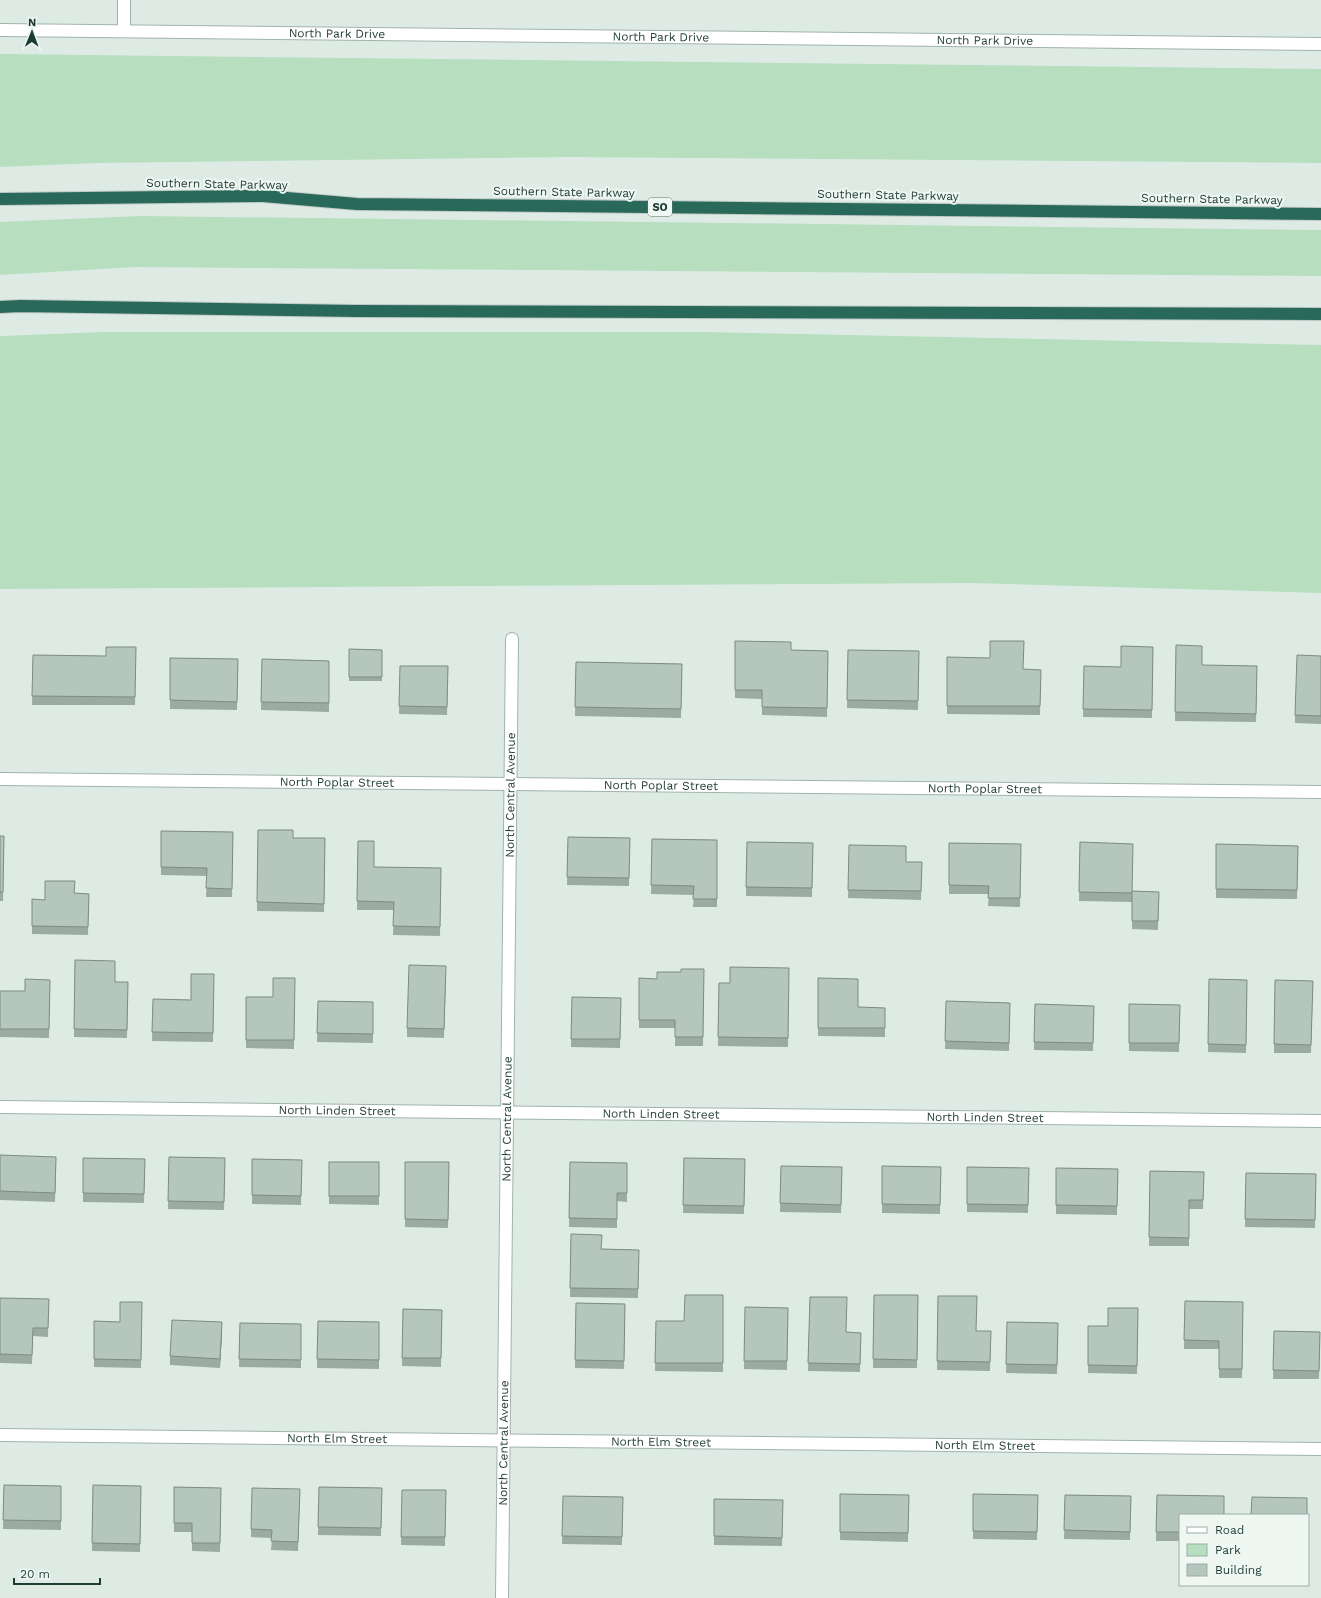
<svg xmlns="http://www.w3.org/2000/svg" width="1321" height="1598" font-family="'Work Sans',sans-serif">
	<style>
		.green { fill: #b6debf }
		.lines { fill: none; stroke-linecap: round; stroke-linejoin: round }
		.minor-casing { stroke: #a1b3ac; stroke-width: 14 }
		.motorway-casing { stroke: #c0c8c6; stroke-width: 14 }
		.minor { stroke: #fff; stroke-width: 12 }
		.motorway { stroke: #29695a; stroke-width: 12 }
		.wall { fill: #9baaa3 }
		.shaded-wall { fill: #7e8b85 }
		.building { fill: #b4c6be; stroke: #7e8b85 }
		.labels { text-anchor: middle; stroke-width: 4; stroke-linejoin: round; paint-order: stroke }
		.shield { fill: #eff7f3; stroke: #5d746d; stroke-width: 1 }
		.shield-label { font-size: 11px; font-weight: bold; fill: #1f3c33 }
		.street-label { font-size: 12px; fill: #1f3c33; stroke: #eff7f3 }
	</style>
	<rect width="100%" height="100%" fill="#deebe5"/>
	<g class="green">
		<path d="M0 54 1321 69V163L568 157 95 163 0 167Z"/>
		<path d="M140 216 1321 230V276L135 267 0 275V222Z"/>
		<path d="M105 332H704L1321 345V593L971 583 0 589V336Z"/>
	</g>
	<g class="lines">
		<defs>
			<g id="minor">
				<path id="s1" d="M0 30 1321 44"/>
				<path d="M124 31V0"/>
				<path id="s2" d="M0 779 1321 792"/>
				<path id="s3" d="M0 1107 1321 1121"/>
				<path id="s4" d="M0 1435 1321 1449"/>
				<path id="s5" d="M502 1598 512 639"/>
			</g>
			<g id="motorway">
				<path d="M0 199 263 196 357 204 1321 214"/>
				<path d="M0 307 20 306 357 311 1321 314"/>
			</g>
		</defs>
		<use href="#minor" class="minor-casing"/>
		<use href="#motorway" class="motorway-casing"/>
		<use href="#minor" class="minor"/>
		<use href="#motorway" class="motorway"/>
	</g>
	<g class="wall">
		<path d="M735 641 791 650 828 651 827 717 762 715V699L735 698Z"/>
		<path d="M1176 645 1202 665 1257 666 1256 722 1175 721Z"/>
		<path d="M136 647 135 705H32L33 655 106 656Z"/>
		<path d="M1153 647 1152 718 1083 717 1084 666 1121 667Z"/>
		<path d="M349 649 382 650V681H349Z"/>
		<path d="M848 650 919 651 918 710 847 708Z"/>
		<path d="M1321 656V724L1295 723V715Z"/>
		<path d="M947 657 1023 669 1041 670 1040 715 947 714Z"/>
		<path d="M170 658 238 659 237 710 170 709Z"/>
		<path d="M262 659 329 661V712L261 710Z"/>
		<path d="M576 662 682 664 681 718 575 716Z"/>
		<path d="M400 666H448L447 715 399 714Z"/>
		<path d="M258 830 293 838H325L324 912 257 911Z"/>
		<path d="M161 831 233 832 232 897H206L207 876 161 875Z"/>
		<path d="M0 836H4L3 901H0Z"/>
		<path d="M568 837 630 838 629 886 567 885Z"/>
		<path d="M652 839 717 840V907H693L694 895 651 894Z"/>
		<path d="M358 841 374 867 441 868 440 936 393 935 394 910H357Z"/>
		<path d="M747 842 813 843 812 897 746 896Z"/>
		<path d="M1080 842 1133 891 1159 892 1158 930 1132 929V902L1079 901Z"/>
		<path d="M949 843 1021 844 1020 907 988 906 989 894H949Z"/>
		<path d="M1216 844 1298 846 1297 899 1216 898Z"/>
		<path d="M849 845 906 862H922L921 900 848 898Z"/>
		<path d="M75 893 89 894 88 935 32 934V899L45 900Z"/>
		<path d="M75 960 115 982H128L127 1038 74 1037Z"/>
		<path d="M789 968 788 1047 718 1046 719 983H730Z"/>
		<path d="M704 969 703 1046H675V1028H639V978L657 979 681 972Z"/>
		<path d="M214 974 213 1042 152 1041 153 999 191 1000Z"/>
		<path d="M446 975 444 1038 407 1037V1028Z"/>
		<path d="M295 978 294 1049 246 1048V997H273Z"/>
		<path d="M818 978 858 1007 885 1008V1037L818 1036Z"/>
		<path d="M1209 979 1247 980 1246 1053 1208 1052Z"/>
		<path d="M50 980 49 1038 0 1037V991H25Z"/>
		<path d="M1275 980 1313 981 1311 1053H1274Z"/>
		<path d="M572 997 621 998 620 1048 571 1047Z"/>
		<path d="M318 1001 373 1002V1043L317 1042Z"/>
		<path d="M946 1001 1010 1003 1009 1051 945 1049Z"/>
		<path d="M1035 1004 1094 1006 1093 1051 1034 1050Z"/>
		<path d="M1129 1004 1180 1005 1179 1052 1129 1051Z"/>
		<path d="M0 1155 56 1166 55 1202 0 1200Z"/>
		<path d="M169 1157 225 1158 224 1210 168 1209Z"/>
		<path d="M83 1158 145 1159 144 1203 83 1202Z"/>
		<path d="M684 1158 745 1159 744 1214 683 1213Z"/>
		<path d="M252 1159 302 1160 301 1205 252 1204Z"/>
		<path d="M329 1162H379V1205L329 1204Z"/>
		<path d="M405 1162H449L448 1228 405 1227Z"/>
		<path d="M570 1162 627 1163V1202L617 1201V1228L569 1227Z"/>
		<path d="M781 1166 842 1167 841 1213 780 1212Z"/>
		<path d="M882 1166 941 1167 940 1214 882 1213Z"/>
		<path d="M967 1167 1029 1168 1028 1213 967 1212Z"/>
		<path d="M1056 1168 1118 1169 1117 1215 1056 1214Z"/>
		<path d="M1150 1171 1204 1172 1203 1209H1189V1246H1149Z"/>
		<path d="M1246 1173 1316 1174 1315 1228 1245 1227Z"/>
		<path d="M571 1234 602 1249 639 1250 638 1298 570 1297Z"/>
		<path d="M723 1295V1372L655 1371 656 1321H684Z"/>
		<path d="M874 1295H918L917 1368H873Z"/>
		<path d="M938 1296 976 1331H991L990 1371 937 1370Z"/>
		<path d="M810 1297 846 1332 861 1333 860 1372 808 1371Z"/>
		<path d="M0 1298 49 1299 48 1337 33 1336 32 1364 0 1363Z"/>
		<path d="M1185 1301 1243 1302 1242 1378H1219V1349H1184Z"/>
		<path d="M142 1302 141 1368 94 1367V1321L120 1322Z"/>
		<path d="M576 1303 625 1304 624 1369 575 1368Z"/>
		<path d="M745 1307 788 1308 787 1370 744 1369Z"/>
		<path d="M1138 1308 1137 1374 1088 1373V1326H1108Z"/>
		<path d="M403 1309 442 1310 441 1367 402 1366Z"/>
		<path d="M318 1321 379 1322V1369L317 1368Z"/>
		<path d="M1007 1322 1058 1323 1057 1374 1006 1373Z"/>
		<path d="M240 1323 301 1324V1368L239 1367Z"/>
		<path d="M222 1331 220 1368 170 1365V1356Z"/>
		<path d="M1274 1331 1320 1332 1319 1379H1273Z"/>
		<path d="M4 1485 61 1486V1530L3 1529Z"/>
		<path d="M93 1485 141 1486 140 1552 92 1551Z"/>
		<path d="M174 1487 221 1488 220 1552 192 1551V1532H174Z"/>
		<path d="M319 1487 382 1488 381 1536 318 1535Z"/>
		<path d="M402 1490H446L445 1546 401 1545Z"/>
		<path d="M840 1494 909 1495 908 1542 840 1540Z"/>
		<path d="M973 1494 1038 1495 1037 1540 973 1539Z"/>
		<path d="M1065 1495 1131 1496 1130 1540 1064 1539Z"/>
		<path d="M1157 1495 1180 1515V1541H1156Z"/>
		<path d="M563 1496 623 1497 622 1545 562 1544Z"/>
		<path d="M300 1498 298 1551 271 1550 272 1538 251 1537V1529Z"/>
		<path d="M714 1499 783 1500 782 1546 714 1545Z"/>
	</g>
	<path class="shaded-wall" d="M222 1322V1331L220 1368V1359Z"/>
	<g class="building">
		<path d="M735 641 791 642V650L828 651 827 708 762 707V690H735Z"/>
		<path d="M990 641H1024L1023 669 1041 670 1040 706H947V657L990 658Z"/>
		<path d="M1176 645 1202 646V665L1257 666 1256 714 1175 712Z"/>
		<path d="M1121 646 1153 647 1152 710 1083 709 1084 666 1121 667Z"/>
		<path d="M106 647H136L135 697 32 696 33 655 106 656Z"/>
		<path d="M349 649 382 650V677H349Z"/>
		<path d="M848 650 919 651 918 701 847 700Z"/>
		<path d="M1297 655 1321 656V716L1295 715Z"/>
		<path d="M170 658 238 659 237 702 170 700Z"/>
		<path d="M262 659 329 661V703L261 702Z"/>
		<path d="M576 662 682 664 681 709 575 707Z"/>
		<path d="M400 666H448L447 707 399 706Z"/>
		<path d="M258 830H293V838H325L324 904 257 902Z"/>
		<path d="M161 831 233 832 232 889 206 888 207 868 161 867Z"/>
		<path d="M0 836H4L3 892H0Z"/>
		<path d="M568 837 630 838 629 878 567 877Z"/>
		<path d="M652 839 717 840V899H693L694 886 651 885Z"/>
		<path d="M358 841H374V867L441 868 440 927 393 926 394 902 357 901Z"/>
		<path d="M747 842 813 843 812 888 746 887Z"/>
		<path d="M1080 842 1133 844 1132 893 1079 892Z"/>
		<path d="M949 843 1021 844 1020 898H988L989 886 949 885Z"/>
		<path d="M1216 844 1298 846 1297 890 1216 889Z"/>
		<path d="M849 845 906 846V862H922L921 891 848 890Z"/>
		<path d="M45 881H75L74 893 89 894 88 927 32 926V899L45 900Z"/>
		<path d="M1132 891 1159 892 1158 921H1132Z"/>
		<path d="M75 960 115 961V982H128L127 1030 74 1029Z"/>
		<path d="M409 965 446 966 444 1029 407 1028Z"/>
		<path d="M730 967 789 968 788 1038 718 1037 719 983H730Z"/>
		<path d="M681 969H704L703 1037H675V1020H639V978L657 979V972H681Z"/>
		<path d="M191 974H214L213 1033 152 1032 153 999 191 1000Z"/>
		<path d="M273 978H295L294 1040H246V997H273Z"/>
		<path d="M818 978 858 979V1007L885 1008V1028H818Z"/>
		<path d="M25 979 50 980 49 1029H0V991H25Z"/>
		<path d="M1209 979 1247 980 1246 1045 1208 1044Z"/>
		<path d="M1275 980 1313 981 1311 1045 1274 1044Z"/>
		<path d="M572 997 621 998 620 1039H571Z"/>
		<path d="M318 1001 373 1002V1034L317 1033Z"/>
		<path d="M946 1001 1010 1003 1009 1043 945 1041Z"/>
		<path d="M1035 1004 1094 1006 1093 1043 1034 1042Z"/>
		<path d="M1129 1004 1180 1005 1179 1043H1129Z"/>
		<path d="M0 1155 56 1157 55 1193 0 1191Z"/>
		<path d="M169 1157 225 1158 224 1202 168 1201Z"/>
		<path d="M83 1158 145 1159 144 1194 83 1193Z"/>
		<path d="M684 1158 745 1159 744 1206 683 1205Z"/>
		<path d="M252 1159 302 1160 301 1196 252 1195Z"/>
		<rect x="329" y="1162" width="50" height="34"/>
		<path d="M405 1162H449L448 1220 405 1219Z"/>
		<path d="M570 1162 627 1163V1193H617V1219L569 1218Z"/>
		<path d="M781 1166 842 1167 841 1205 780 1203Z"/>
		<path d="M882 1166 941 1167 940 1205 882 1204Z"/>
		<path d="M967 1167 1029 1168 1028 1205 967 1204Z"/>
		<path d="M1056 1168 1118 1169 1117 1206 1056 1205Z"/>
		<path d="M1150 1171 1204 1172 1203 1200H1189V1238L1149 1237Z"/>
		<path d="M1246 1173 1316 1174 1315 1220 1245 1219Z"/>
		<path d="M571 1234 602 1235 601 1249 639 1250 638 1289 570 1288Z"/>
		<path d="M685 1295H723V1363H655L656 1321H684Z"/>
		<path d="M874 1295H918L917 1360 873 1359Z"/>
		<path d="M938 1296H977L976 1331H991L990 1362 937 1361Z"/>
		<path d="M810 1297H847L846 1332 861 1333 860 1364 808 1363Z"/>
		<path d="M0 1298 49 1299 48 1328H33L32 1355 0 1354Z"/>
		<path d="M1185 1301 1243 1302 1242 1369H1219V1341L1184 1340Z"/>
		<path d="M120 1302H142L141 1360 94 1359V1321L120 1322Z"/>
		<path d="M576 1303 625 1304 624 1361 575 1360Z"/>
		<path d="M745 1307 788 1308 787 1361H744Z"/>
		<path d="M1108 1308H1138L1137 1366 1088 1365V1326H1108Z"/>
		<path d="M403 1309 442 1310 441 1358H402Z"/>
		<path d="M172 1320 222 1322 220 1359 170 1356Z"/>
		<path d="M318 1321 379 1322V1360L317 1359Z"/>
		<path d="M1007 1322 1058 1323 1057 1365 1006 1364Z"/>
		<path d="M240 1323 301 1324V1360L239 1359Z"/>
		<path d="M1274 1331 1320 1332 1319 1371 1273 1370Z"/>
		<path d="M4 1485 61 1486V1521L3 1520Z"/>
		<path d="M93 1485 141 1486 140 1544 92 1543Z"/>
		<path d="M174 1487 221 1488 220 1543H192V1523H174Z"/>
		<path d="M319 1487 382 1488 381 1528 318 1527Z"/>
		<path d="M252 1488 300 1489 298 1542 271 1541 272 1530 251 1529Z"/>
		<path d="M402 1490H446L445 1537H401Z"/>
		<path d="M840 1494 909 1495 908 1533 840 1532Z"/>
		<path d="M973 1494 1038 1495 1037 1532 973 1531Z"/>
		<path d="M1065 1495 1131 1496 1130 1532 1064 1530Z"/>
		<path d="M1157 1495 1224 1496V1515H1180V1532H1156Z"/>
		<path d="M563 1496 623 1497 622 1537 562 1536Z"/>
		<path d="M1252 1497 1307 1498V1515H1251Z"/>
		<path d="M714 1499 783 1500 782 1538 714 1536Z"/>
	</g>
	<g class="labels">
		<rect class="shield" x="648" y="198" width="24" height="18" rx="3"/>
		<g class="shield-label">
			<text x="660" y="211">SO</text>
		</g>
		<g class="street-label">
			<text dy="4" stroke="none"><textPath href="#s1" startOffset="337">North Park Drive</textPath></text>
			<text dy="4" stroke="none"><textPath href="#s1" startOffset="661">North Park Drive</textPath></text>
			<text dy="4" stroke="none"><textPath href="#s1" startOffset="985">North Park Drive</textPath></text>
			<text transform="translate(217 184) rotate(1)" y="4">Southern State Parkway</text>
			<text transform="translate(564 192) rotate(1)" y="4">Southern State Parkway</text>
			<text transform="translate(888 195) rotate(1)" y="4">Southern State Parkway</text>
			<text transform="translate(1212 199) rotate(1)" y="4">Southern State Parkway</text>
			<text dy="4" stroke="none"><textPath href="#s2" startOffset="337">North Poplar Street</textPath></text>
			<text dy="4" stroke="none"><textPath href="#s2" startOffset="661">North Poplar Street</textPath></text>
			<text dy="4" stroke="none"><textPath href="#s2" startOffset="985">North Poplar Street</textPath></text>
			<text dy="4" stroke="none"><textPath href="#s5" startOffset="803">North Central Avenue</textPath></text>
			<text dy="4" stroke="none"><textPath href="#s3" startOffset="337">North Linden Street</textPath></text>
			<text dy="4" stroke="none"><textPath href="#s3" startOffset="661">North Linden Street</textPath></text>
			<text dy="4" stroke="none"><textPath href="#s3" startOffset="985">North Linden Street</textPath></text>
			<text dy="4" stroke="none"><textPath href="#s5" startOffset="479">North Central Avenue</textPath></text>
			<text dy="4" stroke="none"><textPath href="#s4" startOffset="337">North Elm Street</textPath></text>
			<text dy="4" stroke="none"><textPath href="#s4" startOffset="661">North Elm Street</textPath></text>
			<text dy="4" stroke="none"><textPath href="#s5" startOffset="155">North Central Avenue</textPath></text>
			<text dy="4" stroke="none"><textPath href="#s4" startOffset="985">North Elm Street</textPath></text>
		</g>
	</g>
	<rect x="1179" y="1514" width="130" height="72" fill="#eff7f3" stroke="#9caca6"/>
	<rect x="1187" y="1527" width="20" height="6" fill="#ffffff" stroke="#9caca6"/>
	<text x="1215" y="1534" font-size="12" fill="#1f3c33">Road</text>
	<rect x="1187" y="1544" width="20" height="12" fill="#b6debf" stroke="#9caca6"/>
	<text x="1215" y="1554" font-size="12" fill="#1f3c33">Park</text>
	<rect x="1187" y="1564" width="20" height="12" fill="#b4c6be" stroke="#9caca6"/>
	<text x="1215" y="1574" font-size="12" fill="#1f3c33">Building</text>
	<g transform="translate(32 32) rotate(1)" stroke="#eff7f3" stroke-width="3" paint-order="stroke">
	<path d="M0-3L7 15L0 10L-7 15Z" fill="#1f3c33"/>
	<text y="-6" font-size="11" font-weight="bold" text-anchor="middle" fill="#1f3c33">N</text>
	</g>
	<path d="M14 1578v6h86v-6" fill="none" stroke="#1f3c33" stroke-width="2"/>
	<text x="20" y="1578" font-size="12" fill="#1f3c33" stroke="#eff7f3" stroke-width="3" paint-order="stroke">20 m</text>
</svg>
